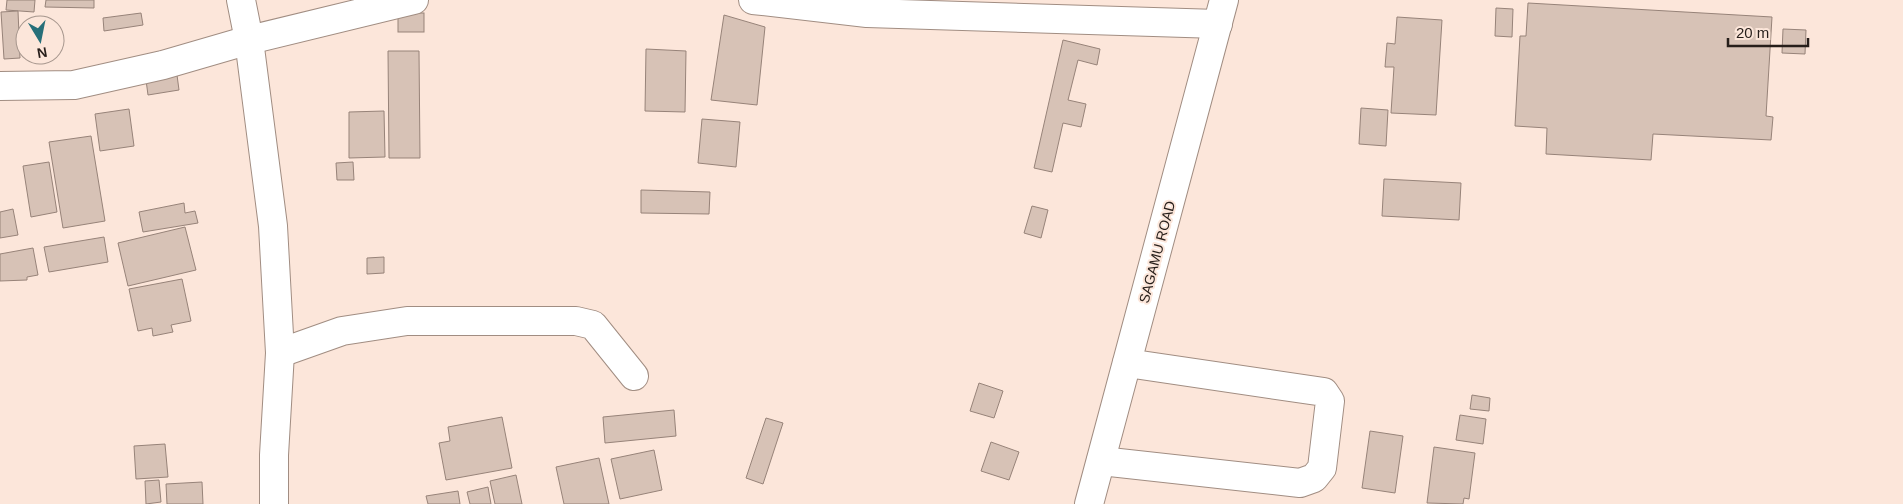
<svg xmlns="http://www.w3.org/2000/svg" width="1903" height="504" font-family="Arial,sans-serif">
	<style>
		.building { fill: #d7c2b6; stroke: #978379 }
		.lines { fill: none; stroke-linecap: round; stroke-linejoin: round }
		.minor-casing { stroke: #a18d82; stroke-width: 30 }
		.highway-casing { stroke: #a18d82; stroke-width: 30 }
		.minor { stroke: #fff; stroke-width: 28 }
		.highway { stroke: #fff; stroke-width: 28 }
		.labels { text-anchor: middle; stroke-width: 4; stroke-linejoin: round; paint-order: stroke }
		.street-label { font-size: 14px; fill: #261e1a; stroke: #fce6da }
	</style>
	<rect width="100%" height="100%" fill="#fce6da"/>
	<g class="building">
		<path d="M7 0H35L34 12 6 10Z"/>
		<path d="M46 0H94V8L45 7Z"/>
		<path d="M1528 3 1772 17 1766 116 1773 117 1771 140 1653 134 1651 160 1546 154 1547 128 1515 126 1520 36H1526Z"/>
		<path d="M1496 8 1513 9 1512 37 1495 36Z"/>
		<path d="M18 11 20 58 4 59 1 12Z"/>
		<path d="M141 13 143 25 104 31 103 18Z"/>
		<rect x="398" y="13" width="26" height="19"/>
		<path d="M724 15 765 27 757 105 711 100Z"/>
		<path d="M1397 17 1442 20 1436 115 1391 113 1394 67H1385L1387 43 1395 44Z"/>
		<path d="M1783 29 1806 30 1805 54 1782 53Z"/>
		<path d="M1063 40 1100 49 1097 65 1078 60 1068 100 1086 104 1081 127 1063 123 1052 172 1034 168Z"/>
		<path d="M646 49 686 51 685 112 645 111Z"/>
		<path d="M388 51H419L420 158H389Z"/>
		<path d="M177 75 179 90 148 95 146 80Z"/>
		<path d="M1361 108 1388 110 1386 146 1359 144Z"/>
		<path d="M129 109 134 146 100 151 95 114Z"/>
		<path d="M384 111 385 157 349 158V112Z"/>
		<path d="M702 119 740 122 736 167 698 163Z"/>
		<path d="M91 136 105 221 63 228 49 142Z"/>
		<path d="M49 162 57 212 31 217 23 166Z"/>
		<path d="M353 162 354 180H337L336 163Z"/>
		<path d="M1384 179 1461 183 1459 220 1382 216Z"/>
		<path d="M641 190 710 192 709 214 641 213Z"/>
		<path d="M184 203 185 213 195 211 198 223 143 232 139 212Z"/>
		<path d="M1032 206 1048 210 1041 238 1024 233Z"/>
		<path d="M13 209 18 235 0 238V212Z"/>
		<path d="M185 227 196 270 128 286 118 243Z"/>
		<path d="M104 237 108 262 49 272 44 247Z"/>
		<path d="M33 248 38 275 27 277V280L0 281V254Z"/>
		<path d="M384 257V273L367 274V258Z"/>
		<path d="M182 279 191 321 171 325 173 332 153 336 152 328 138 331 129 289Z"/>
		<path d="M979 383 1003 391 994 418 970 411Z"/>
		<path d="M1472 395 1490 398 1489 411 1470 409Z"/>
		<path d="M674 410 676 436 605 443 603 417Z"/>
		<path d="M1460 415 1486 419 1483 444 1456 440Z"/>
		<path d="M502 417 512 468 446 480 439 443 450 441 448 427Z"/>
		<path d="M766 418 783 423 763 484 746 478Z"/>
		<path d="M1370 431 1403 436 1395 493 1362 488Z"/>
		<path d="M991 442 1019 452 1009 480 981 471Z"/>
		<path d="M165 444 168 477 136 479 134 446Z"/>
		<path d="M1434 447 1475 453 1469 499 1464 498 1463 504 1427 503Z"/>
		<path d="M654 450 662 490 620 499 611 459Z"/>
		<path d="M599 458 609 504H564L556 467Z"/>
		<path d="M516 475 522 504H495L490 481Z"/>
		<path d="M159 480 161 502 146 504 145 481Z"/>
		<path d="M202 482 203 504H167L166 484Z"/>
		<path d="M488 487 491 504H470L467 492Z"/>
		<path d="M458 491 460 504H428L426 496Z"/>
	</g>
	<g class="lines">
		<defs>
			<g id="minor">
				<path d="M241 0 249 40 273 226 280 353 274 455V504"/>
				<path d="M753 0 867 13 1218 24"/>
				<path d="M0 86 74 85 163 65 249 40 414 0"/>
				<path d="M280 353 342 331 407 321H576L593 325 634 376"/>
				<path d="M1101 461 1300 483 1314 478 1322 468 1330 401 1324 392 1127 363"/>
			</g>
			<path id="highway" d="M1089 504 1224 0"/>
		</defs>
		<use href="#minor" class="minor-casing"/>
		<use href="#highway" class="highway-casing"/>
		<use href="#minor" class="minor"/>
		<use href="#highway" class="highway"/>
	</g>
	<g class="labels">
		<g class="street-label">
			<text transform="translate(1157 252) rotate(-75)" y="5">SAGAMU ROAD</text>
		</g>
	</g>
	<g transform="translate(40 40) rotate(170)"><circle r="24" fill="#fce6da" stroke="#a6968d"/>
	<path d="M0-4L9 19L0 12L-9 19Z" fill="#266f79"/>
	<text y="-8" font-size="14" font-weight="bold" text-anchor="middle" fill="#261e1a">N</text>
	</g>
	<path d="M1728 38v8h80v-8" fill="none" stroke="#261e1a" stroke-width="2.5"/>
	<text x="1736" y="38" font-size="15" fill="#261e1a" stroke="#fce6da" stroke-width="4" paint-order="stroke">20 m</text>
</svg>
